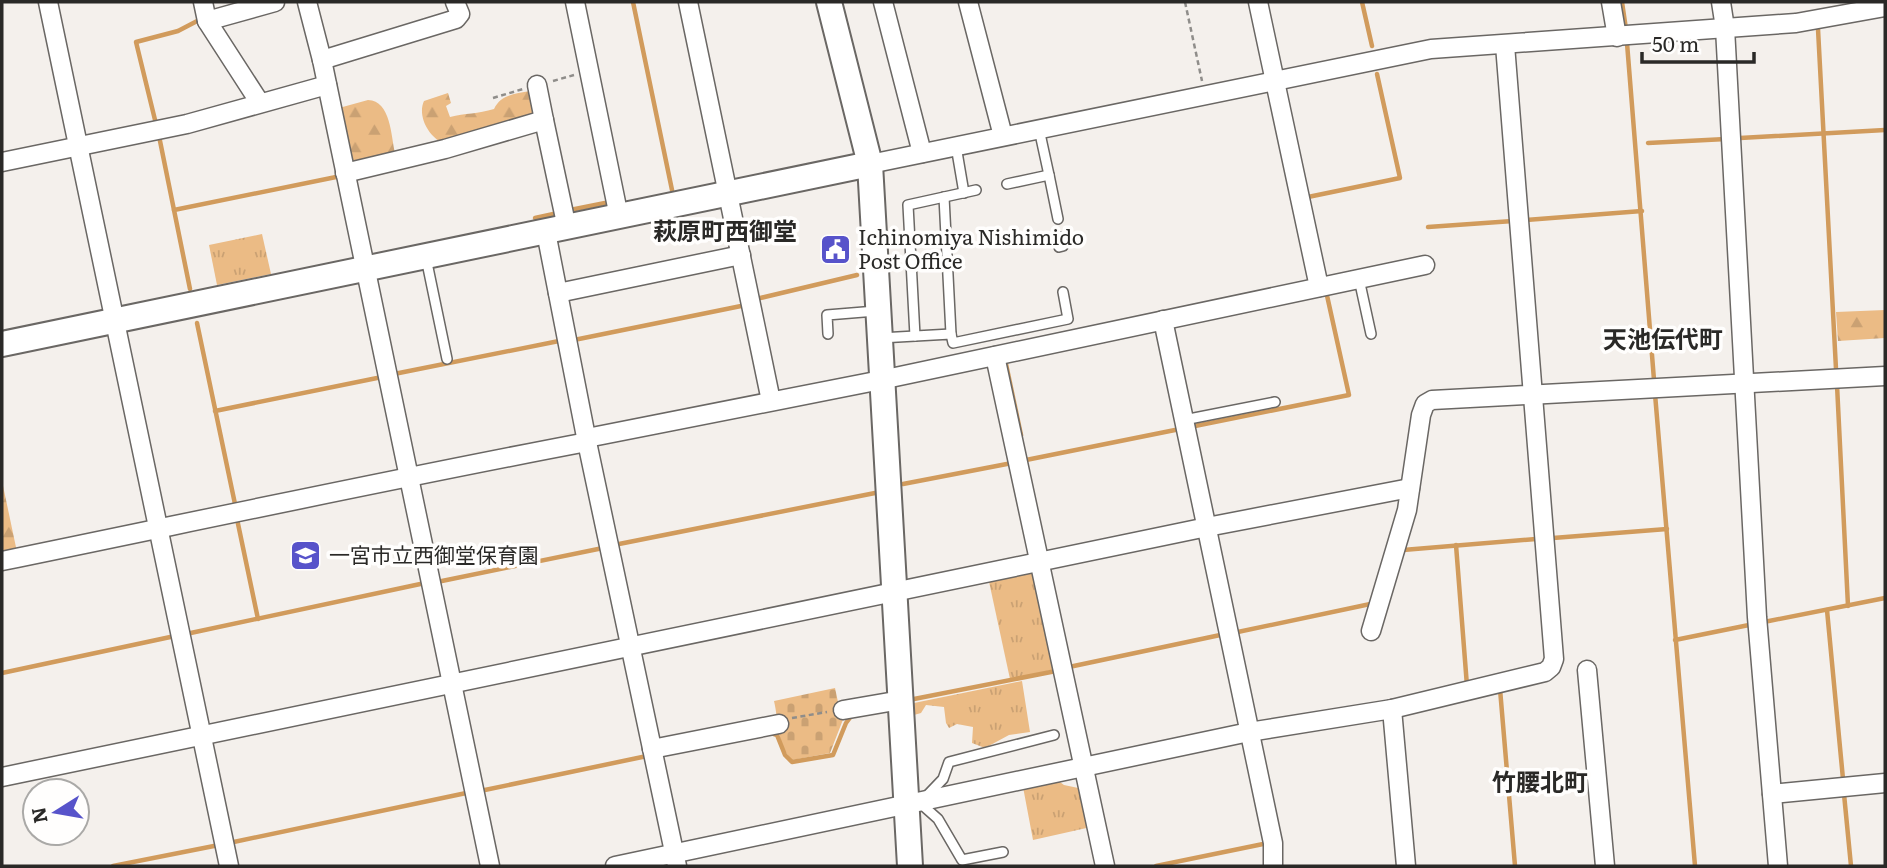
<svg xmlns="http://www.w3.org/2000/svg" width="1887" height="868" font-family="Literata,'Noto Sans JP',serif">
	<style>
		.grass { fill: url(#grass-tufts) }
		.forest { fill: url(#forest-firs) }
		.cemetery { fill: url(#cemetery-stones) }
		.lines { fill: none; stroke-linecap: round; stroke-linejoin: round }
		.stream { stroke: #d19b5c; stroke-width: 4.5 }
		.lane-casing { stroke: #6a6764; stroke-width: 12 }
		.street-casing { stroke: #6a6764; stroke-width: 21 }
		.secondary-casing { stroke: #6a6764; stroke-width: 28 }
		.path { stroke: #8f8d8a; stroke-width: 2.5; stroke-dasharray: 5 3.5; stroke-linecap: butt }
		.lane { stroke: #fff; stroke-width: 9 }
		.street { stroke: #fff; stroke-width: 18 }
		.secondary { stroke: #fff; stroke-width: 24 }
		.labels { text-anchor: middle; stroke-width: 7; stroke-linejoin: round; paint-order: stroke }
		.poi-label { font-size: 21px; fill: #2a2927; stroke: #fffefd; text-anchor: start }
		.quarter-label { font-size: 24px; font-weight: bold; fill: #2a2927; stroke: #fffefd }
	</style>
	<defs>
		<pattern id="grass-tufts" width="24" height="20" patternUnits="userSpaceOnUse" patternTransform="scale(1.75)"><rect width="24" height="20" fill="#ebbb85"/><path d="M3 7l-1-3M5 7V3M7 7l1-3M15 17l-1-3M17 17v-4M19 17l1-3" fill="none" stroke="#caa173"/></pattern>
		<pattern id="forest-firs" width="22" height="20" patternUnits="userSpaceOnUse" patternTransform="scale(1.75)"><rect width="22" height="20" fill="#ebbb85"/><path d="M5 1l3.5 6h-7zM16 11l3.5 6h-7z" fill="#caa173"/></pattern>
		<pattern id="cemetery-stones" width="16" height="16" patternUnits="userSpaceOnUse" patternTransform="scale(1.75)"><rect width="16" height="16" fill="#ebbb85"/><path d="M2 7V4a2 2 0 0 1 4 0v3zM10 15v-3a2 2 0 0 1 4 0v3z" fill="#caa173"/></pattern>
	</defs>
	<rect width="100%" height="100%" fill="#f4f0ec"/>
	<g class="grass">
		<path d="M262 234 271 274 217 285 209 245Z"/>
		<path d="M1032 568 1056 669 1010 679 988 577Z"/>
		<path d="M1022 681 1030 732 1009 735 985 748 972 743 973 727 957 724 949 728 946 723 944 707 926 705 921 713 914 715V703Z"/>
		<path d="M1057 780 1064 785 1083 789 1091 827 1033 840 1023 787Z"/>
	</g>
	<g class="forest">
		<path d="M530 91 535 114 443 143C429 137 417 116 424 101L448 93 451 103 446 106 450 117C465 113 478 114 494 109 501 94 515 94 530 91Z"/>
		<path d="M368 100C391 101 391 136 395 153L351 165 339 108Z"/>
		<path d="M1885 310V338L1838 341 1836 312Z"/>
		<path d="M2 481 17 552 2 555Z"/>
	</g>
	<path class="cemetery" d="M835 688 841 716 844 717 830 753 792 760C776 743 779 722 774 701Z"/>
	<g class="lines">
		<g class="stream">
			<path d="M633 2 672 190"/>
			<path d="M1362 2 1372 46"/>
			<path d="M1622 2 1626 29"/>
			<path d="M1818 29 1836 369"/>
			<path d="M1627 43 1654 380"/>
			<path d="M156 124 136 42 178 31 201 19"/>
			<path d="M159 136 190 289"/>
			<path d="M1740 138 1885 130"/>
			<path d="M1648 143 1726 139"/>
			<path d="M1308 197 1400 178 1377 74"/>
			<path d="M174 210 341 176"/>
			<path d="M570 210 610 202"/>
			<path d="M535 218 558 213"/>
			<path d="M1526 220 1642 211"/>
			<path d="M1428 227 1513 221"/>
			<path d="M756 299 857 275"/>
			<path d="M197 323 235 504"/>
			<path d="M574 340 746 305"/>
			<path d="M1006 364 1021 435"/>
			<path d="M394 374 559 341"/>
			<path d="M1837 385 1848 606"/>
			<path d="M1655 394 1695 866"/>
			<path d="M215 411 382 377"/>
			<path d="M1190 427 1349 395 1326 291"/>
			<path d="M1026 460 1180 429"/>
			<path d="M903 484 1012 463"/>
			<path d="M237 519 258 619"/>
			<path d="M1553 538 1667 529"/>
			<path d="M619 544 875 493"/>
			<path d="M1456 545 1467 686"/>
			<path d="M1403 550 1536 539"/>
			<path d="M437 582 603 548"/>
			<path d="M1827 610 1843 779"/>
			<path d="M1764 622 1885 598"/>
			<path d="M1233 633 1375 603"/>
			<path d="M186 634 425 583"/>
			<path d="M1675 640 1749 625"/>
			<path d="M1069 667 1225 634"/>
			<path d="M2 673 175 636"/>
			<path d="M1500 689 1515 866"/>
			<path d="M914 699 1056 671"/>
			<path d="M771 733 777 735 785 755 792 762 833 755 846 723 852 715"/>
			<path d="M480 791 647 756"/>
			<path d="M1844 794 1851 866"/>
			<path d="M229 843 471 792"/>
			<path d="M113 866 219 845"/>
			<path d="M1156 866 1268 843"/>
		</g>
		<defs>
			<g id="lane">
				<path d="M1039 129 1049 175"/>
				<path d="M956 146 964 193"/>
				<path d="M1007 184 1049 175 1058 219"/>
				<path d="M944 197 951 334"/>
				<path d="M1059 247 1063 246 1061 237"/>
				<path d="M426 258 447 359"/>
				<path d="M1359 279 1371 334"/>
				<path d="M828 334 827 315 876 311"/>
				<path d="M915 336 908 205 976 190"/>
				<path d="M880 338 951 334 953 343 1068 319 1063 292"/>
				<path d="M1184 420 1275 402"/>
				<path d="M1003 852 962 860 938 819 920 803 943 779 949 762 1054 735"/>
			</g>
			<g id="street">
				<path d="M48 2 229 866"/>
				<path d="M203 2 207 21 260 103"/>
				<path d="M307 2 322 60 490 866"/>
				<path d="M575 2 619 217"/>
				<path d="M688 2 771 401"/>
				<path d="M883 2 922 153"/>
				<path d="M968 2 1003 136"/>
				<path d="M1258 2 1319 287"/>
				<path d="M1611 2 1617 37"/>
				<path d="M1721 2 1725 28 1757 617 1778 866"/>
				<path d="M207 21 275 2"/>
				<path d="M322 60 456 19 460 14 455 2"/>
				<path d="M537 85 544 120"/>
				<path d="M2 162 187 124 327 85"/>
				<path d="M870 164 1431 49 1796 23 1885 7"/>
				<path d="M345 173 445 149 544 120 567 228"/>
				<path d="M546 232 587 442 677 866"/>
				<path d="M558 293 741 255"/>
				<path d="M1163 320 1273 843V866"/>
				<path d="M995 356 1105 866"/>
				<path d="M2 561C197 521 392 479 587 442L592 437 881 380 1425 265"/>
				<path d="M1371 631 1407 510 1421 415 1425 404 1432 400 1885 376"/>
				<path d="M1587 670 1605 866"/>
				<path d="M1392 709 1406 866"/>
				<path d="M843 710 901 700"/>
				<path d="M652 749 779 724"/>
				<path d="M2 777 1207 527 1410 488"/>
				<path d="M1772 794 1885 783"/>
				<path d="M615 866 1249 732 1392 709 1545 672 1551 667 1554 659 1505 45"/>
			</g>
			<g id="secondary">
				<path d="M829 2 870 164 910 866"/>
				<path d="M2 344 870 164"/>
			</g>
		</defs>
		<use href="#lane" class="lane-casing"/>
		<use href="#street" class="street-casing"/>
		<use href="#secondary" class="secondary-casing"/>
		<g class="path">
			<path d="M1185 2 1202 81"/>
			<path d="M553 81 574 75"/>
			<path d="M493 98 523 89"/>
			<path d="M792 718 827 712"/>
		</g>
		<use href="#lane" class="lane"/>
		<use href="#street" class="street"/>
		<use href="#secondary" class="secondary"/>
	</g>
	<defs>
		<symbol id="civic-square" viewBox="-11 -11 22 22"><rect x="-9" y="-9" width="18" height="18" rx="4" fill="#5753ca" stroke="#fffefd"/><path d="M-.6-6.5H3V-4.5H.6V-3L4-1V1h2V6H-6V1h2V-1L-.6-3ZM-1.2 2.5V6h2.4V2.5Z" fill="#fff"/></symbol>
		<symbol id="school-square" viewBox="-11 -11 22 22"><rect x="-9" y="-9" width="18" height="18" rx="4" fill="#5753ca" stroke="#fffefd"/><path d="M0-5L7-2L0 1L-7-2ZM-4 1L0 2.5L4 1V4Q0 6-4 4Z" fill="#fff"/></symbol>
	</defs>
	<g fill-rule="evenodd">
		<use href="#civic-square" x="818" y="232" width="35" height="35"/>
		<use href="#school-square" x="288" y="538" width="35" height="35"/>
	</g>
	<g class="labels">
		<g class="poi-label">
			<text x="858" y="245">Ichinomiya Nishimido<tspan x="858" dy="24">Post Office</tspan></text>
			<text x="329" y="563">一宮市立西御堂保育園</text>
		</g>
		<g class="quarter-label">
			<text x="725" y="240">萩原町西御堂</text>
			<text x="1663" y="348">天池伝代町</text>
			<text x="1540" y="791">竹腰北町</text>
		</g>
	</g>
	<rect width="1887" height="868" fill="none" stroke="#2a2927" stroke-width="7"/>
	<g transform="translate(56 812) rotate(259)"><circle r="33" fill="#fffefd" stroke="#aaa9a7" stroke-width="2"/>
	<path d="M0-5L12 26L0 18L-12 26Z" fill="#5753ca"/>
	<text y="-10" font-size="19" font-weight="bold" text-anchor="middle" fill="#2a2927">N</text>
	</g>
	<path d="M1642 52v10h112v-10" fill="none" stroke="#2a2927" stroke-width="3.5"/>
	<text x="1652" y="52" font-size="21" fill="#2a2927" stroke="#fffefd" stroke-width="5" paint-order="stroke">50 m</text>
</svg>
